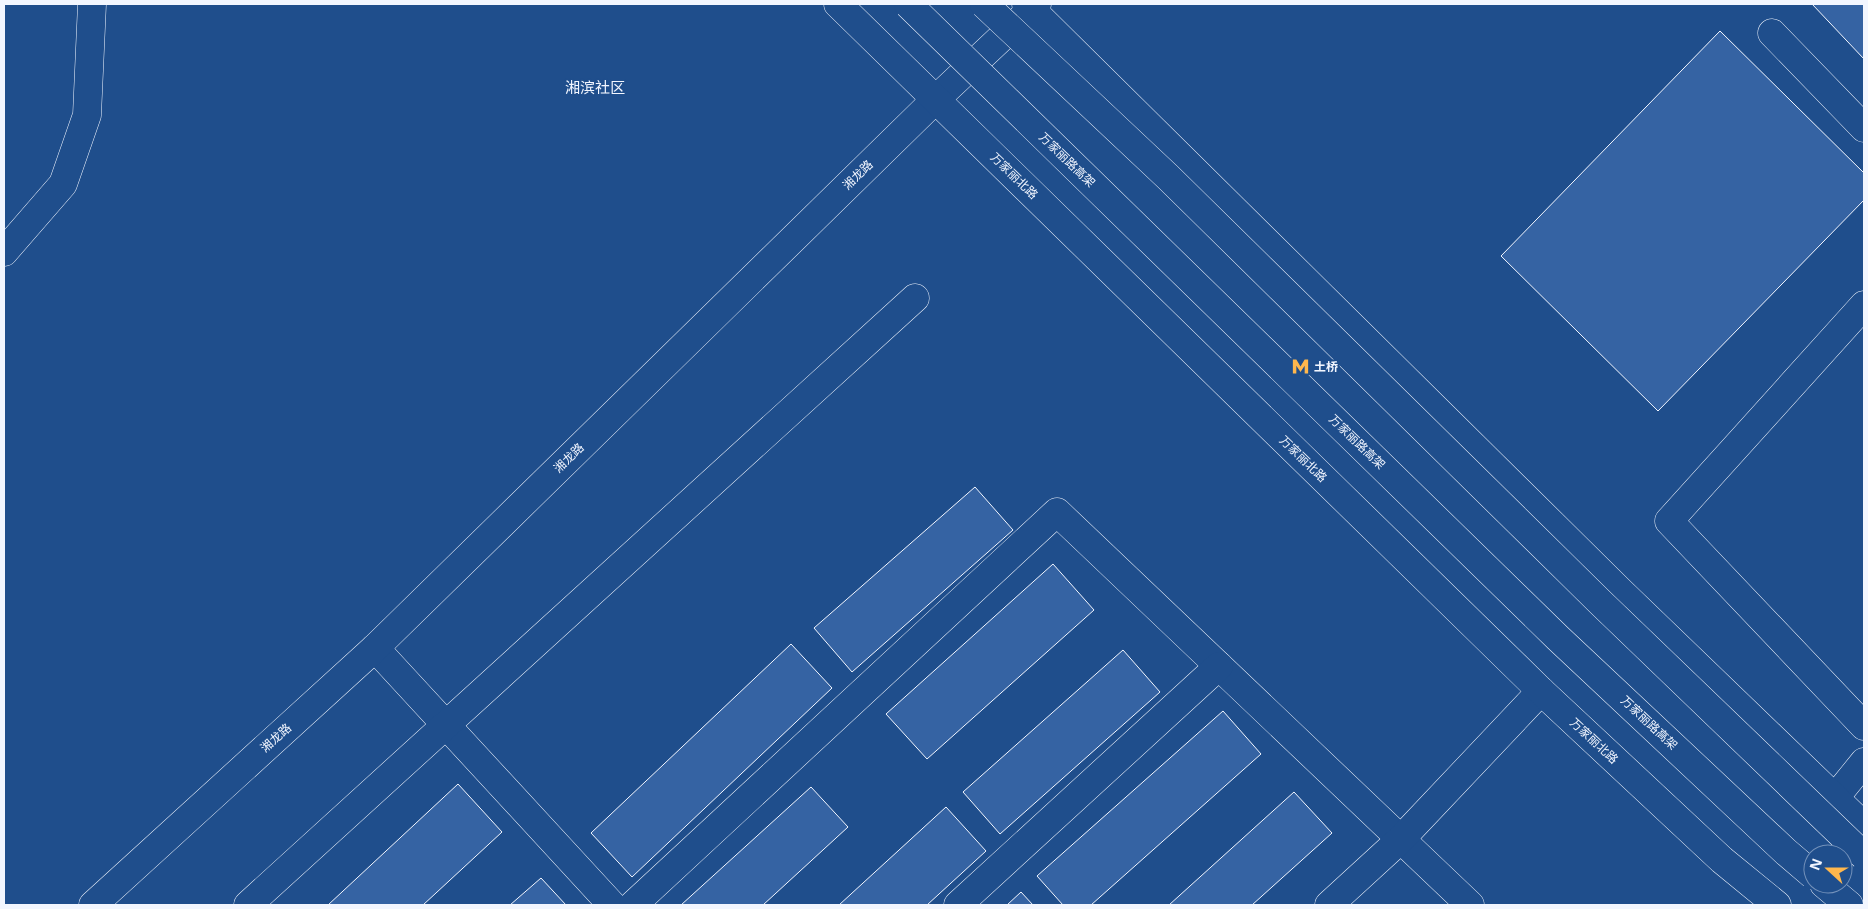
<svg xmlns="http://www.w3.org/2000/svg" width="1868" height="909" font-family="'Open Sans','Noto Sans SC',sans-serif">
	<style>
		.building { fill: #3563a3; stroke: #f2f6ff }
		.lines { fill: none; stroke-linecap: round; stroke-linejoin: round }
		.minor-casing { stroke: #f2f6ff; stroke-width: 29 }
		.major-casing { stroke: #f2f6ff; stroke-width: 29 }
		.highway-casing { stroke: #f2f6ff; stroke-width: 29 }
		.minor { stroke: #1f4e8c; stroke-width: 28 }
		.major { stroke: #1f4e8c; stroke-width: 28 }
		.highway { stroke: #1f4e8c; stroke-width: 28 }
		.highway-bridge-casing { stroke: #f2f6ff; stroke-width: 29; stroke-linecap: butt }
		.highway-bridge { stroke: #1f4e8c; stroke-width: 28 }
		.labels { text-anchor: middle; stroke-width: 4; stroke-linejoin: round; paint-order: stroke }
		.street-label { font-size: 12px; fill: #f2f6ff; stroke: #1f4e8c }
		.poi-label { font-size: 12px; font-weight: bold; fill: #f2f6ff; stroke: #1f4e8c; text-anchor: start }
		.quarter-label { font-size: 15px; fill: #f2f6ff; stroke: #1f4e8c }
	</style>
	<rect width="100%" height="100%" fill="#1f4e8c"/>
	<g class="building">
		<path d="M1812 4H1864V59Z"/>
		<path d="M1720 31 1864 173V200L1658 411 1501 256Z"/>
		<path d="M975 487 1013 530 852 672 814 628Z"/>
		<path d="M1053 564 1094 610 927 759 886 714Z"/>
		<path d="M791 644 832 688 632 877 591 833Z"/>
		<path d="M1123 650 1160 692 1000 834 963 792Z"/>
		<path d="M1223 711 1261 754 1091 905H1063L1037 876Z"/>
		<path d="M458 784 502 832 423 905H328Z"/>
		<path d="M811 787 848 827 763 905H681Z"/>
		<path d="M1294 792 1332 833 1252 905H1169Z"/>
		<path d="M946 807 986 851 927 905H839Z"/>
		<path d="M541 878 566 905H510Z"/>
		<path d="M1021 892 1033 905H1007Z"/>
	</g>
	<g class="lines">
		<defs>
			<g id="minor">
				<path d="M1772 33 1864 128"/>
				<path d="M4 252 63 184 87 115 92 4"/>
				<path d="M1864 305 1669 521 1864 726"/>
				<path d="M375 648 612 905"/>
				<path d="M1834 799 1864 762"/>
				<path d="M93 905 375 648 936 99 1037 4"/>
				<path d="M248 905 915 298"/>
				<path d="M633 905 1057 512 1470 905"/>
				<path d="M958 905 1219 666"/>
				<path d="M1329 905 1401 839 1541 691"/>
			</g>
			<g id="major">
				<path d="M838 4 1541 691 1722 860 1777 905"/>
				<path d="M1026 4 1620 591 1864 826"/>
			</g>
			<path id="highway" d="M1824 884 1849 905"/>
		</defs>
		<use href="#minor" class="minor-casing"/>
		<use href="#major" class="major-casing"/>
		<use href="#highway" class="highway-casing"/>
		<use href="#minor" class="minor"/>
		<use href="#major" class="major"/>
		<use href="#highway" class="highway"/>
		<defs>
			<g id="highway-bridge">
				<path d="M908 4 1558 638 1786 852 1813 875"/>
				<path d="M984 4 1168 177 1600 602 1864 856"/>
			</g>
		</defs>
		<use href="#highway-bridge" class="highway-bridge-casing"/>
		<use href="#highway-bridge" class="highway-bridge"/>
	</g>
	<defs>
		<symbol id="metro-bare" viewBox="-9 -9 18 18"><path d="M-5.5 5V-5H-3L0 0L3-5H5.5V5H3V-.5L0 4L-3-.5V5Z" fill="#ffb74d" stroke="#1f4e8c" stroke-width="2.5" paint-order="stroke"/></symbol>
	</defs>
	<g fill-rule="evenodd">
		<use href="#metro-bare" x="1288" y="354" width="25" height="25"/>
	</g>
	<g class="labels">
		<g class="street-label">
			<text transform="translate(1067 160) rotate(44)" y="4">万家丽路高架</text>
			<text transform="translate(858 175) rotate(-44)" y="4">湘龙路</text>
			<text transform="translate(1014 176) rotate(44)" y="4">万家丽北路</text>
			<text transform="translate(1357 442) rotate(44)" y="4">万家丽路高架</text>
			<text transform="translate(569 458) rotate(-44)" y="4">湘龙路</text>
			<text transform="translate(1303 459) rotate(44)" y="4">万家丽北路</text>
			<text transform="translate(1649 723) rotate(43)" y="4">万家丽路高架</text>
			<text transform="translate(276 738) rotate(-42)" y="4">湘龙路</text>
			<text transform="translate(1594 741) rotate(43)" y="4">万家丽北路</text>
		</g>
		<g class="poi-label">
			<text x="1314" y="371">土桥</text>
		</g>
		<g class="quarter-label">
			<text x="595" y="93">湘滨社区</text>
		</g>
	</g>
	<rect width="1868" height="909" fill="none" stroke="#f2f6ff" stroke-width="10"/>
	<g transform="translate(1828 869) rotate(291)"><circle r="24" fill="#1f4e8c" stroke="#7391ba"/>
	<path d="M0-4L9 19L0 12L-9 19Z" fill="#ffb74d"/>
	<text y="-8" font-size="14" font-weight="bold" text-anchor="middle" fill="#f2f6ff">N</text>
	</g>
</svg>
